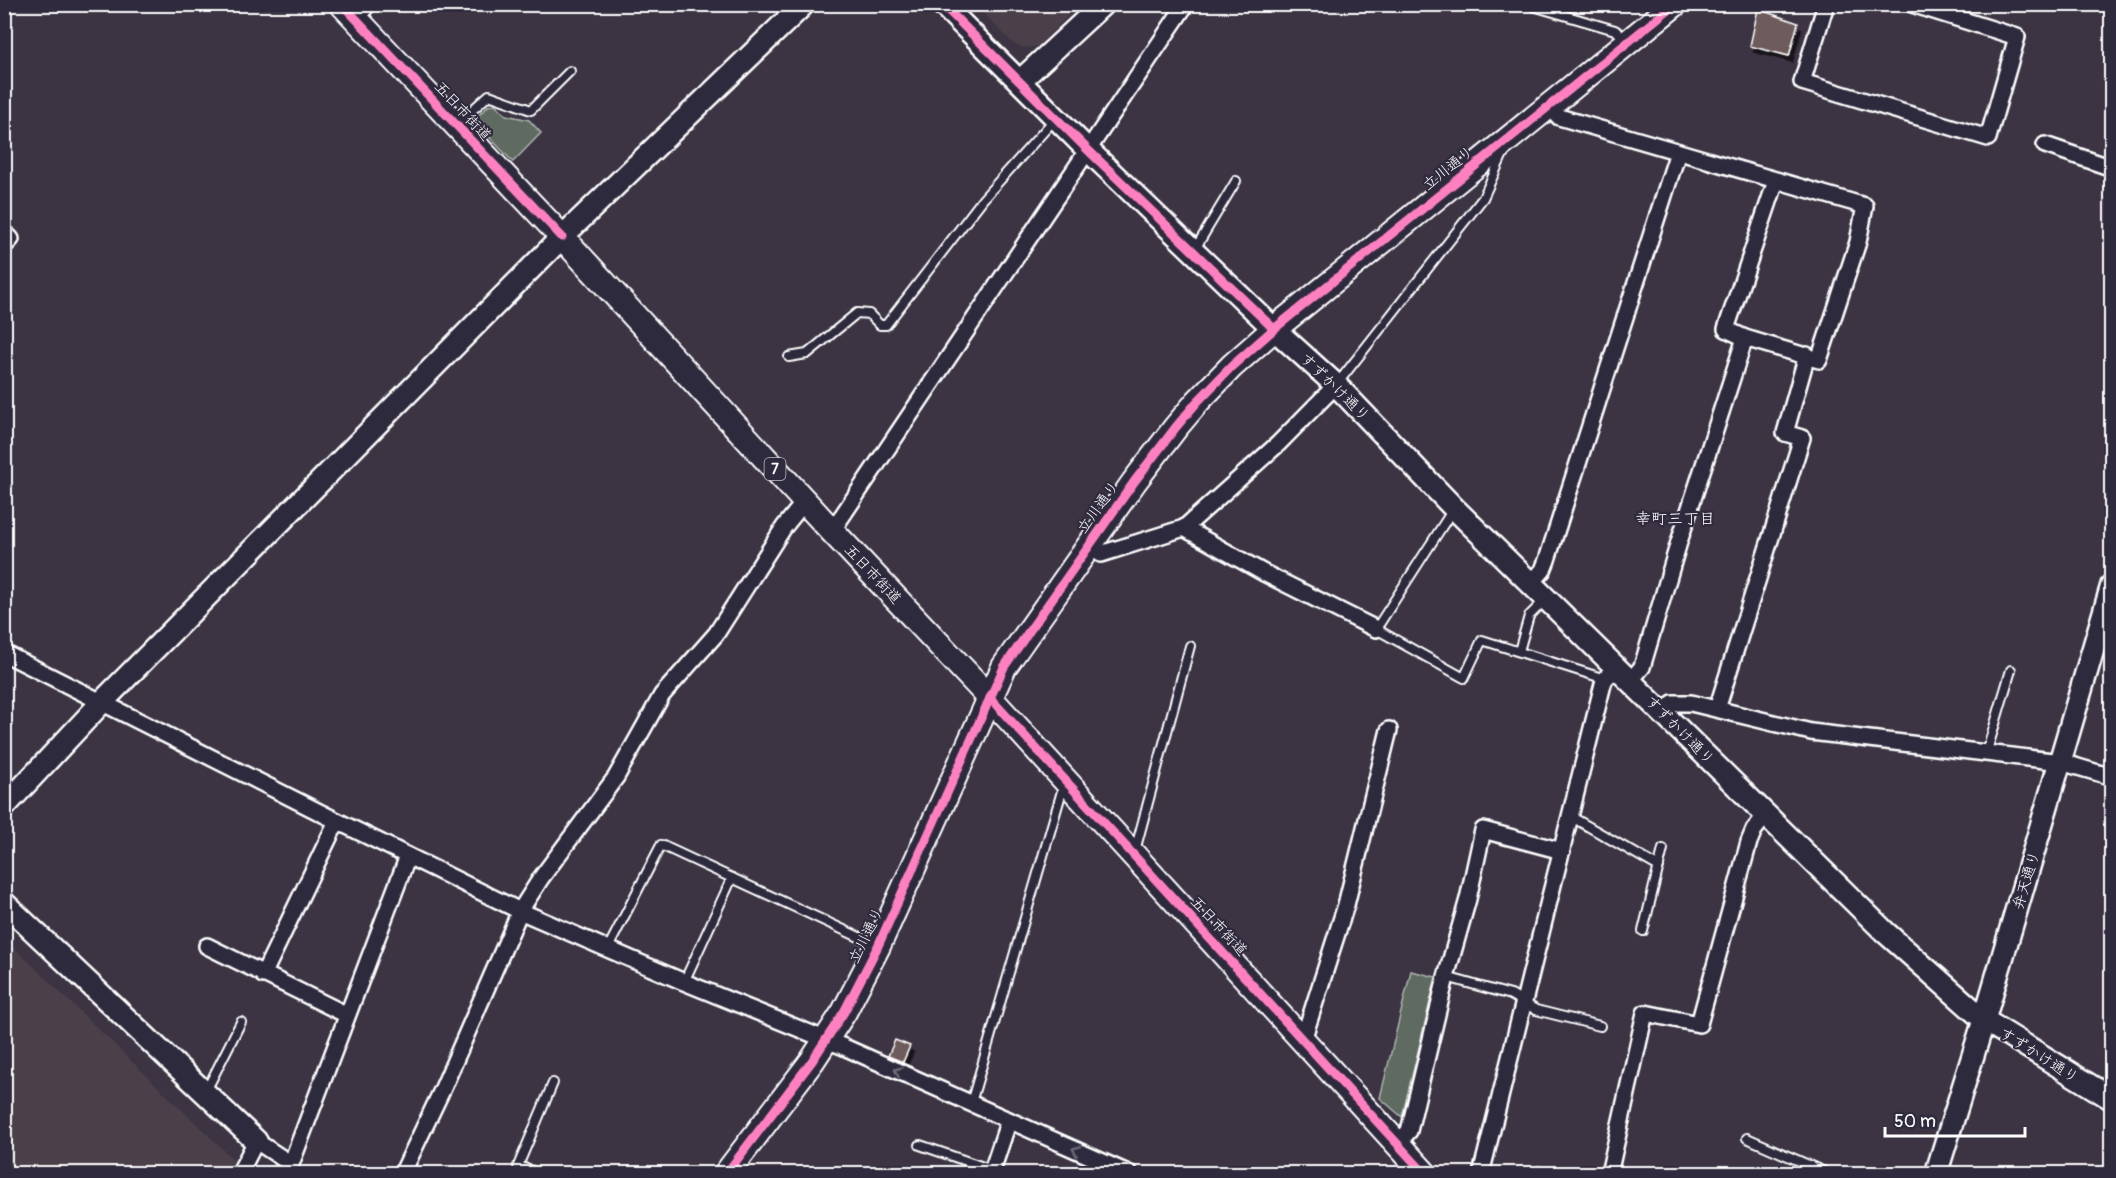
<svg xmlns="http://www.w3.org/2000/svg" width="2116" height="1178" font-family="Pangolin,'Klee One',sans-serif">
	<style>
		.built { fill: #4b404a }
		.green { fill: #5e6b61; stroke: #aeb5b0; stroke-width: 1.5 }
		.building { fill: #6e5c5b; stroke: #fff; stroke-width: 1.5; filter: url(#shadow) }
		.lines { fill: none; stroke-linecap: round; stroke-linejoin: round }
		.lane-casing { stroke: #fff; stroke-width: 12 }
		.street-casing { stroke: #fff; stroke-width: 20 }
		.secondary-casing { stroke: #fff; stroke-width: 26 }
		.primary-casing { stroke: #fff; stroke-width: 28 }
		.lane { stroke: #2f2a3d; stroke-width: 8 }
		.street { stroke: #2f2a3d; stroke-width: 15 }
		.secondary { stroke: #2f2a3d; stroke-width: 21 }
		.primary { stroke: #2f2a3d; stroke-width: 24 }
		.cycleway-casing { stroke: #2f2a3d; stroke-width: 13 }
		.cycleway { stroke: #ff80c0; stroke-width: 9 }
		.oneway { stroke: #6d6a77 }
		.labels { text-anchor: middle; stroke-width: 4.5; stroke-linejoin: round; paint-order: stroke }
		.shield { fill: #2f2a3d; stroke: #c1bfc5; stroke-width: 1.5 }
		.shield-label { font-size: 14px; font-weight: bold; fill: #fff }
		.street-label { font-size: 15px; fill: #fff; stroke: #2f2a3d }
		.neighbourhood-label { font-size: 16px; fill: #fff; stroke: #2f2a3d }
	</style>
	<defs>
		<filter id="shadow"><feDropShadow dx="3.5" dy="6" stdDeviation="0" flood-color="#0009"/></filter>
	</defs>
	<rect width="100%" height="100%" fill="#3c3443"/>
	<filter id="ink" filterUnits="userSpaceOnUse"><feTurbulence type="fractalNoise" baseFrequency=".0167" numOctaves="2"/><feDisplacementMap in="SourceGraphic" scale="12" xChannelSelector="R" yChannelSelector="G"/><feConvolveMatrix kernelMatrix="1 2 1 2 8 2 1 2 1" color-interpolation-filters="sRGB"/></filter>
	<g filter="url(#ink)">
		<g class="built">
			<path d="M975 5H1079L1038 46 1024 48 1014 44Z"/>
			<path d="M5 939 236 1162 230 1173H5Z"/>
		</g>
		<g class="green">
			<path d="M495 104 506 115 529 120 541 133 513 162 476 123 475 119 488 106Z"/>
			<path d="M1411 971 1436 977 1402 1117 1380 1098Z"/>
		</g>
		<g class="building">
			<path d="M1758 9 1798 23 1789 56 1750 46Z"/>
			<path d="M895 1040 910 1046 903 1062 888 1056Z"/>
		</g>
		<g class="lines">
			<defs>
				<g id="lane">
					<path d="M1526 4 1615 30 1626 39"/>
					<path d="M360 18 374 4"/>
					<path d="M459 122 489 95 531 110 570 71"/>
					<path d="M1195 249 1236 181"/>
					<path d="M789 357 807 354 857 313 869 314 880 325H886L983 199 1054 120"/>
					<path d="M1337 384 1483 198 1503 154"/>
					<path d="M1452 511 1376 629 1464 678 1482 640 1605 679"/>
					<path d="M1519 651 1529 616 1544 601"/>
					<path d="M1986 754 2011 670"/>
					<path d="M1570 816 1659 867"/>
					<path d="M1135 851 1190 646"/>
					<path d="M1643 931 1663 849"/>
					<path d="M607 950 661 845 874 944"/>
					<path d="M1446 977 1511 995 1536 1010 1600 1026"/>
					<path d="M684 982 732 878"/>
					<path d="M206 1091 241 1022"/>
					<path d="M971 1103 1064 784"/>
					<path d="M1747 1138 1829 1174"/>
					<path d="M920 1145 992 1170"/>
					<path d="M541 1174 518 1166 553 1083"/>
					<path d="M1539 1174V1171"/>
				</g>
				<g id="street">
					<path d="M1826 4 1802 82 1988 138 2017 37 1912 4"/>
					<path d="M1549 105 1559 117 1865 206 1858 242 1819 360 1745 338"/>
					<path d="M2045 145 2112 168"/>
					<path d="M4 232 11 239 4 246"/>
					<path d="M1184 528 1264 573 1376 629"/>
					<path d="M832 531 1186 4"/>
					<path d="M1088 546 1101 554 1184 528 1278 444 1336 385"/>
					<path d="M1531 584 1543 570 1547 560 1678 152"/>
					<path d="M4 653 337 821 520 911 684 982 844 1047 1130 1174"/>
					<path d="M1630 681 1642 667 1679 542 1745 338 1726 329 1776 181"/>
					<path d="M1717 709 1802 438 1785 433 1807 355"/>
					<path d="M1664 713 1673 703H1691L1811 732 2061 762 2112 777"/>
					<path d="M207 946 347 1015"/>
					<path d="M263 975 337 821"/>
					<path d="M1303 1040 1346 905 1389 730"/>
					<path d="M1397 1144 1409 1131 1446 977 1468 899 1483 830 1562 851"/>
					<path d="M239 1174 256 1141 291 1164 408 856"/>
					<path d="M402 1174 443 1088 520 911 541 878 616 777 662 695 716 634 784 527 805 501"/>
					<path d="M991 1174 1009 1120"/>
					<path d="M1481 1174 1603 684 1605 679 1616 668"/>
					<path d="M1609 1174 1645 1013 1699 1024 1749 842 1754 830 1765 816"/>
				</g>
				<g id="secondary">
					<path d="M942 4 1089 151 1274 329 1336 385 1454 508 1885 932 1984 1020 2112 1099"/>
					<path d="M1020 81 1103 4"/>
					<path d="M4 807 103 701 562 237 804 4"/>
					<path d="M4 903 256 1141"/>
					<path d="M1936 1174 1984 1020 2112 585"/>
				</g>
				<g id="primary">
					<path d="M342 4 562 237 832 531 990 698 1425 1174"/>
					<path d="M726 1174 812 1061 844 1012 878 946 1004 667 1134 482 1176 427 1198 401 1232 366 1274 329 1675 4"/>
				</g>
			</defs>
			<use href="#lane" class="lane-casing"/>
			<use href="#street" class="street-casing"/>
			<use href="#secondary" class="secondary-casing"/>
			<use href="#primary" class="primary-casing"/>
			<use href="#lane" class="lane"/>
			<use href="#street" class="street"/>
			<use href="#secondary" class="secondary"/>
			<use href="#primary" class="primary"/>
			<defs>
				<g id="cycleway">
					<path d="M342 4 562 237"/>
					<path d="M942 4 1089 151 1274 329"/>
					<path d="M990 698 1425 1174"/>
					<path d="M726 1174 812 1061 844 1012 878 946 1004 667 1134 482 1176 427 1198 401 1232 366 1274 329 1675 4"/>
				</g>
			</defs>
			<use href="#cycleway" class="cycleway-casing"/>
			<use href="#cycleway" class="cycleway"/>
		</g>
		<defs><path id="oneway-chevron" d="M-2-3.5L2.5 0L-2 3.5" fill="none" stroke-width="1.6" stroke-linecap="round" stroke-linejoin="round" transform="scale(1.5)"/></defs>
		<g class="oneway">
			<use href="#oneway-chevron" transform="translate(898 1071) rotate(-156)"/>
			<use href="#oneway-chevron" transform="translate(1076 1150) rotate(-156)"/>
		</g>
	</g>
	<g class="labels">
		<rect class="shield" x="764.5" y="458" width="21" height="22" rx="4.5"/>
		<g class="shield-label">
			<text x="775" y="474">7</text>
		</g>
		<g class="street-label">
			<text transform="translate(463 111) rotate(47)" y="5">五日市街道</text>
			<text transform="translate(1448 168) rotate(-39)" y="5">立川通り</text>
			<text transform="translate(1335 387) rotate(44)" y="5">すずかけ通り</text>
			<text transform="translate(1098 507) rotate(-54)" y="5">立川通り</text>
			<text transform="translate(873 574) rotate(47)" y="5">五日市街道</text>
			<text transform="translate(1680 730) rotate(45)" y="5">すずかけ通り</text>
			<text transform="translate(2026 880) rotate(-73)" y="5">弁天通り</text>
			<text transform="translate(1219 926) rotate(47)" y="5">五日市街道</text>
			<text transform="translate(866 935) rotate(-64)" y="5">立川通り</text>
			<text transform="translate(2039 1055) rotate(32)" y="5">すずかけ通り</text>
		</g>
		<g class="neighbourhood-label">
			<text x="1675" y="524">幸町三丁目</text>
		</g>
	</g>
	<rect width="2116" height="1178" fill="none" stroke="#2f2a3d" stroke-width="24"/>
	<rect x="12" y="12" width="2092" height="1154" fill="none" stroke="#fff" stroke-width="2" filter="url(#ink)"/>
	<path d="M1885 1127v9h140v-9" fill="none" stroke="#ffffff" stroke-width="3"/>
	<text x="1894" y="1127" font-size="18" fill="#ffffff" stroke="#2f2a3d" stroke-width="4.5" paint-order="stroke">50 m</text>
</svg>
